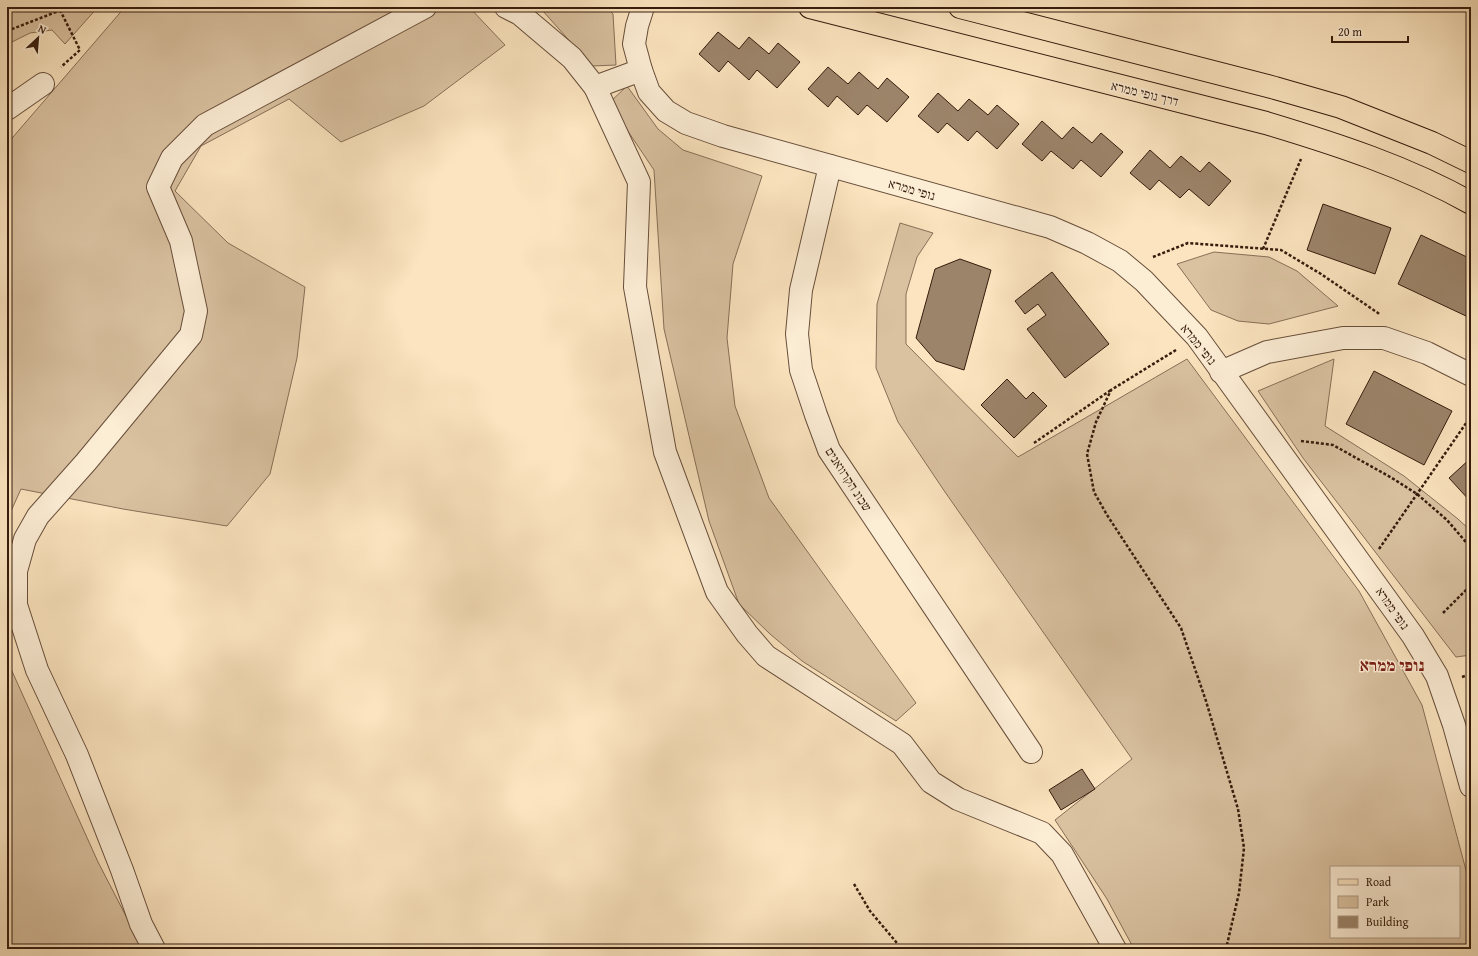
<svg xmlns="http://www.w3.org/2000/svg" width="1478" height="956" font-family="'Gentium Book Plus','Frank Ruhl Libre',serif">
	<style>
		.green { fill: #dac2a1; stroke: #886f57; fill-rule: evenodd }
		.building { fill: #9c846a; stroke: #361c0d }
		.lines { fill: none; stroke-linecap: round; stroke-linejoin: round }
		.minor-casing { stroke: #674e3a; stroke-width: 24 }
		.major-casing { stroke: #361c0d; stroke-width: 24 }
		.path { stroke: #361c0d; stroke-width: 2.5; stroke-dasharray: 3 2; stroke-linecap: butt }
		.minor { stroke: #fcedd5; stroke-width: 22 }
		.major { stroke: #fbe4bf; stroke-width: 22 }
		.labels { text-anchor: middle; stroke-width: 3; stroke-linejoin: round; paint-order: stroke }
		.street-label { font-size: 13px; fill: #361c0d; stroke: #fcedd5 }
		.district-label { font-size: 17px; font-weight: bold; fill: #7a1f14; stroke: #fcedd5 }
	</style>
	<rect width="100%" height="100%" fill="#fbe4bf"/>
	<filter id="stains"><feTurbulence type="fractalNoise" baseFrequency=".005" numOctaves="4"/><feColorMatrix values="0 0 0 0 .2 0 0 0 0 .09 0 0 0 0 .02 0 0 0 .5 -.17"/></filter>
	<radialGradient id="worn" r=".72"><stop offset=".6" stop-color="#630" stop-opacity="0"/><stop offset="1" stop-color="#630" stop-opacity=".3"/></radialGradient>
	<g class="green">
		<path d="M7 7H98L65 44 52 30 30 33 12 42 7 50Z"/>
		<path d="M125 7H469L505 45 424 106 341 142 289 99 201 146 175 191 228 243 305 287 297 358 270 474 227 526 123 509 21 489 7 520V144Z"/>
		<path d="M534 7H607L613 14 616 65 592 66 542 10Z"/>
		<path d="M627 86 658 129 683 150 762 176 733 264 727 338 735 406 769 498 916 703 896 721 802 661 770 634 739 604 709 521 664 329 654 170 609 103Z"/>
		<path d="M900 223 933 233 917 257 906 294V344L1018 457 1187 359 1359 591 1422 705 1471 889V949H1134L1107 899 1055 820 1132 759 945 492 898 422 876 368 877 304ZM1331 867H1459V937H1331Z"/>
		<path d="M1214 252 1269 257 1297 271 1338 306 1269 324 1238 321 1211 310 1177 264Z"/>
		<path d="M1334 359 1325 426 1404 476 1458 519 1471 531V655L1456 657 1303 458 1258 391Z"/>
		<path d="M7 660 98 862 143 949H7Z"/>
	</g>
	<g class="building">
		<path d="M718 32 739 49 749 37 769 54 778 43 800 62 777 88 757 70 749 80 728 61 719 72 699 54Z"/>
		<path d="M828 67 848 84 859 72 878 89 887 78 909 97 887 122 867 105 858 115 837 96 828 107 808 89Z"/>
		<path d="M938 93 958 111 969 99 988 115 997 105 1019 124 997 149 977 131 968 141 947 123 938 133 918 116Z"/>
		<path d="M1042 121 1062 139 1073 127 1092 143 1101 133 1123 152 1101 177 1081 160 1073 169 1051 151 1042 161 1022 144Z"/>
		<path d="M1150 150 1170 168 1181 156 1200 172 1209 162 1231 181 1209 206 1189 189 1180 198 1159 180 1150 190 1130 173Z"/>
		<path d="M1323 204 1391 228 1375 274 1307 250Z"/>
		<path d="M1421 235 1471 259V306L1466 316 1398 284Z"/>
		<path d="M960 259 991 270 964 370 936 361 916 338 935 269Z"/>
		<path d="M1052 272 1109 344 1065 378 1027 329 1046 315 1038 304 1025 314 1015 301Z"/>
		<path d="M1374 371 1452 411 1424 465 1346 424Z"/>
		<path d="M1007 379 1026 399 1033 392 1047 406 1014 438 981 405Z"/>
		<path d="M1471 458V502L1449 478Z"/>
		<path d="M1082 769 1095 789 1061 810 1049 790Z"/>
	</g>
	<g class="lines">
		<defs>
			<g id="minor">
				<path d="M506 7 520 14 572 58 595 87 641 70"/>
				<path d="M643 7 637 26 634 44 641 70 649 92 666 111 686 123 723 136 1050 227 1087 243 1120 261 1144 281 1197 337 1413 636 1437 676 1454 725 1471 786"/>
				<path d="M595 87 639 182 635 287 665 452 717 592 747 634 766 656 902 744 931 782 958 799 1042 833 1062 854 1115 949"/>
				<path d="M7 109 43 84"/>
				<path d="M830 166 801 290 797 334 801 370 816 415 829 450 1031 752"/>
				<path d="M1221 372 1267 352 1343 338H1384L1427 353 1471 375"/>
				<path d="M154 949 141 924 122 870 77 755 37 670 16 605V571L25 539 38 516 86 462 191 335 196 311 181 241 158 187 172 158 205 125 425 7"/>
			</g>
			<g id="major">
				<path d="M810 7 1266 123C1336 144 1407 167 1471 203"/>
				<path d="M960 7 1275 88 1341 107 1432 143 1471 162"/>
			</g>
		</defs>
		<use href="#minor" class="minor-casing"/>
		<use href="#major" class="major-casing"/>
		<g class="path">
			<path d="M60 10 80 50 61 67"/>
			<path d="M7 31 69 7"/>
			<path d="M1263 249 1301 159"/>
			<path d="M1153 257 1188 243 1281 250 1321 274 1378 313 1379 314"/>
			<path d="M1176 350 1111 390 1096 422 1087 454 1094 492 1107 515 1181 628 1206 701 1238 809 1244 848 1239 893 1226 949"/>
			<path d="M1301 441 1333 445 1392 478 1417 494 1447 520 1471 548"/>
			<path d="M1034 443 1111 390"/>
			<path d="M1379 549 1471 416"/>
			<path d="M1443 613 1471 585"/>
			<path d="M1462 677 1471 674"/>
			<path d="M854 884 870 911 902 949"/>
		</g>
		<use href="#minor" class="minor"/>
		<use href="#major" class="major"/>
	</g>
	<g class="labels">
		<g class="street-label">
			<text transform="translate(1145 93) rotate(14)" y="5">דרך נופי ממרא</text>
			<text transform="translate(912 189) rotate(16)" y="5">נופי ממרא</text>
			<text transform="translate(1199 344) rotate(51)" y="5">נופי ממרא</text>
			<text transform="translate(849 479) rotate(57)" y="5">שכונ הקרוואנים</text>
			<text transform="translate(1393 608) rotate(55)" y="5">נופי ממרא</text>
		</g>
		<g class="district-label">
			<text x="1392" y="671">נופי ממרא</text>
		</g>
	</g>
	<rect width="1478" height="956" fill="none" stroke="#fbe4bf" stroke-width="24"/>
	<rect x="8" y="8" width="1462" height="940" fill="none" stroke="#361c0d" stroke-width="2"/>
	<rect x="12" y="12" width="1454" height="932" fill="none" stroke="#361c0d"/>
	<rect x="1330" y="866" width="130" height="72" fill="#fcedd5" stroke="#ad9985"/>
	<rect x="1338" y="879" width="20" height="6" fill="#fbe4bf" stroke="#ad9985"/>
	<text x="1366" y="886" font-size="12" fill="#361c0d">Road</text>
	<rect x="1338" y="896" width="20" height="12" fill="#dac2a1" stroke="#ad9985"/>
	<text x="1366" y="906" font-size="12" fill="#361c0d">Park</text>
	<rect x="1338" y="916" width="20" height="12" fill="#9c846a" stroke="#ad9985"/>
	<text x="1366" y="926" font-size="12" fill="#361c0d">Building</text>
	<g transform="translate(38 38) rotate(26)" stroke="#fcedd5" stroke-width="3" paint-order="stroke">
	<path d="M0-3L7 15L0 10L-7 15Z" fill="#361c0d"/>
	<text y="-6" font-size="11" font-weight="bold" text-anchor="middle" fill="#361c0d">N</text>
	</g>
	<path d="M1332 36v6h76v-6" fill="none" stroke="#361c0d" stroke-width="2"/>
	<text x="1338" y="36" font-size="12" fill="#361c0d" stroke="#fcedd5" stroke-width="3" paint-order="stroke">20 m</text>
	<rect width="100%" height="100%" filter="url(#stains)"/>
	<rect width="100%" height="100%" fill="url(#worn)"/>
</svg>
